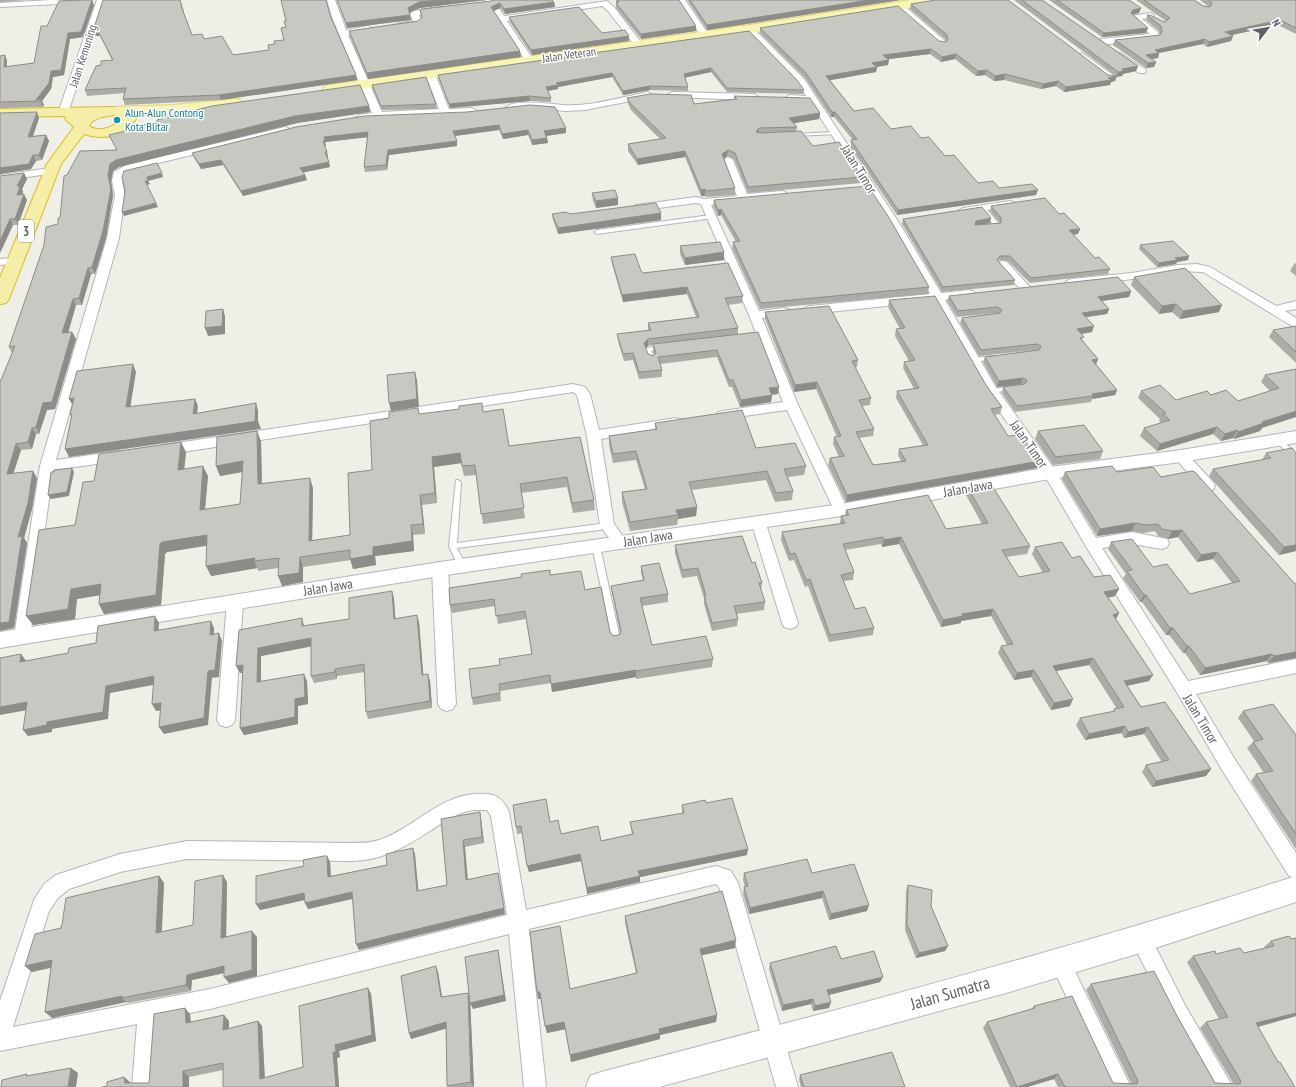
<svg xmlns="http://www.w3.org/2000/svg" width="1296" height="1087" font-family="'PT Sans Narrow',sans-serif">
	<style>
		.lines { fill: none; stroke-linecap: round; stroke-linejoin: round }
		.service-casing { stroke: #b4b6ba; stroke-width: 2 }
		.minor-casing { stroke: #b4b6ba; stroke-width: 2 }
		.tertiary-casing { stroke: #b4b6ba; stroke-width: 2 }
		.secondary-casing { stroke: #b6b8bd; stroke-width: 2 }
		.primary-casing { stroke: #e3d26c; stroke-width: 2 }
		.trunk-casing { stroke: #debb18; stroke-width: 2 }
		.service { fill: #fff; fill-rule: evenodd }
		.minor { fill: #fff; fill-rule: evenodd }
		.tertiary { fill: #fff; fill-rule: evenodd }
		.secondary { fill: #fff; fill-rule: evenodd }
		.primary { fill: #f7f5b5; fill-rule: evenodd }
		.trunk { fill: #f4eea8; fill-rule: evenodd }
		.wall { fill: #acaca7; fill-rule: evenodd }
		.shaded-wall { fill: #8c8c88 }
		.building { fill: #c8c8c2; stroke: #8c8c88 }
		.culture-dot { fill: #0f9aa8; stroke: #fff; stroke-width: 1.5 }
		.labels { text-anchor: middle; stroke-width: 3; stroke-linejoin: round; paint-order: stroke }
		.far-street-label { font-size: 12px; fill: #5f6166; stroke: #fff }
		.far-culture-label { font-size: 12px; fill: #0d838f; stroke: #fff; text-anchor: start }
		.shield { fill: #fff; stroke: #8f9094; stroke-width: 1 }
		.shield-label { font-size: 13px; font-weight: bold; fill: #5f6166 }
		.street-label { font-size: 14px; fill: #5f6166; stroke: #fff }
		.near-street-label { font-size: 17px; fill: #5f6166; stroke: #fff }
	</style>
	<rect width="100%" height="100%" fill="#efeee7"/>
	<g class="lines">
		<defs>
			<g id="service">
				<path d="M836 132H838V134L794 136 792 135 794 134Z"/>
				<path d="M986 210 988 211 999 224V226L988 227V225L993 224 983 212Z"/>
				<path d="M711 215 713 216V218L597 234 594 232 597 230Z"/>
				<path d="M661 346 664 348 663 349 651 351 655 360 652 362 650 361 645 349 646 348Z"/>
				<path d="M993 356 996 358 995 359 974 362 971 360 974 358Z"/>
				<path d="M1012 386 1014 387 1015 388 1014 389 992 393 989 391 992 389Z"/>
				<path d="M1277 438H1281L1296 455V461H1294L1277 442 1276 440Z"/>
				<path d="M456 480H458L461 482 457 543 607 523 610 526 607 529 457 548 466 566 465 568H459L449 546Z"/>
				<path d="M596 543 600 546 620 639 619 641 616 642 613 641 612 639 592 546Z"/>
			</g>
			<g id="minor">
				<path d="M51 0 83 1 79 3 0 7V3Z"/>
				<path d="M97 0H105L68 113 63 116 60 115 58 113Z"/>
				<path d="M327 0H335L346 30 369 26 373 29 369 32 348 35 382 112 439 109 425 74 430 71 435 74 449 109 472 108 477 111 475 113 359 119 357 117 359 115 372 113 333 20Z"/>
				<path d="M485 0H493L504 16 607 1 614 7 643 45 639 48 636 47 608 11 602 6 507 21 534 61 533 63H527Z"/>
				<path d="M677 0H685L709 35 708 37H702Z"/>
				<path d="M895 3H901L945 41 946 43 945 45H939L895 7Z"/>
				<path d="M440 7 444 9 443 11 419 15 422 21 419 25 399 29 395 26 396 24 413 21 410 14 413 11Z"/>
				<path d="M1150 13 1154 15 1153 17 1142 19 1158 32 1159 36 1158 38 1101 45 1097 42 1101 39 1150 34 1131 18 1132 16Z"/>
				<path d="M749 26 752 27 804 79 898 221 941 293 969 290 973 291 975 294 973 297 945 300 997 389 1055 470 1096 538 1132 532 1167 539 1169 543 1167 547 1162 549 1132 544 1102 548 1188 681 1296 659V673L1196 694 1234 758 1296 853V879L1289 876 1222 770 1178 694 1087 548 1045 476 985 391 934 301 810 314 806 313 804 310 806 307 810 306 930 294 888 221 810 102 790 101 785 98 790 95 806 96 798 83 746 31 745 29 746 27Z"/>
				<path d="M1082 53 1113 75 1115 77 1113 79H1107L1079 58 1078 56Z"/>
				<path d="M1120 53 1145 69 1146 71 1145 73H1139L1117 58 1116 56Z"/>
				<path d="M648 92 653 95 651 97 585 110 565 111 537 108 511 110 506 107C514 99 552 104 563 105 591 107 621 97 648 92Z"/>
				<path d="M672 92 754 94 759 97 754 100 669 97 667 95Z"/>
				<path d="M285 127 288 128 290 130 288 132 133 169 124 174 122 181 125 195 119 238 56 460 118 451 123 453 125 456 123 459 118 461 53 470 30 637 28 642 22 643 16 642 14 637 40 466 107 238 115 195 112 181 114 172 126 165Z"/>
				<path d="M728 157 733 160 747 194 783 191 788 194 783 197 711 205 759 311 784 308 788 309 790 312 788 315 762 318 798 405 848 510 846 514 841 515 836 514 834 510 787 410 723 419 718 418 716 415 718 412 723 411 783 402 749 315 701 204 696 203 636 211 631 208 636 205 696 197 705 199 737 196 723 160Z"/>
				<path d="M51 168 56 171 55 173 0 181V175Z"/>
				<path d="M1010 201 1014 202 1015 204 1014 206 963 214 958 211 963 208Z"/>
				<path d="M14 258 18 259 20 261 18 263 0 265V259Z"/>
				<path d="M1003 261 1007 262 1030 287 1032 289 1030 291H1022L999 266 997 264 999 262Z"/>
				<path d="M1197 264 1210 267 1276 306 1296 301V309L1285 311 1296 318V327L1292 326 1203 272 1178 271 1132 279 1071 287 1067 285 1065 283 1067 281 1071 279 1132 273 1178 265Z"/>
				<path d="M573 384 585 387 590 394 599 430 676 418 681 419 683 422 681 425 676 426 601 439 614 524 628 543 626 547 621 549 616 547 600 526 587 436 577 395 573 392 163 455 158 453 156 450 158 447 163 445Z"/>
				<path d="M1181 451 1186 453 1213 482 1215 486 1213 490 1208 491 1203 490 1176 459 1174 456 1176 453Z"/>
				<path d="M758 516 763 517 765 521 798 623 796 627 790 629 784 627 782 623 751 521 753 517Z"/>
				<path d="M440 563 445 565 448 569 456 704 453 709 447 711 441 709 438 704 432 569 435 565Z"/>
				<path d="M235 597 241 599 243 603 235 720 232 725 226 727 220 725 217 720 227 603 229 599Z"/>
				<path d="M474 794C492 793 501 794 509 812L526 910 716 866 731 871 738 883 798 1087H776L719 887 716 884 529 929 546 1087H524L509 934 210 1009 159 1019 154 1087H132L137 1024 0 1051V1001L34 900 44 884 56 875 120 854 187 841 351 843C360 843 370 843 379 840 413 829 437 797 474 794ZM474 810H487L491 816 507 915 210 989 13 1027 49 911 58 898 69 889 120 872 187 859 351 861C381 861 405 847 430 831 443 822 458 812 474 810Z"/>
				<path d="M1141 929 1148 932 1186 1007 1233 1087H1210L1172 1021 1134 946 1131 939 1134 932Z"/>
				<path d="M1060 952 1067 955 1131 1087H1109L1050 962 1053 955Z"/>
			</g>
			<path id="tertiary" d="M1296 431V443L1181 462 1050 479 841 516 440 576 0 648V632L440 562 841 504 1050 467 1181 450Z"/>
			<path id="secondary" d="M1296 876V902L1140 953 1006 993 659 1087H586L590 1076 601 1072C834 1011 1067 950 1296 876Z"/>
			<g id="primary">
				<path d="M910 0H939L937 3 933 4 749 33 330 93 325 92 323 89 325 86 330 85 749 25Z"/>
				<path d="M235 99 240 100 242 103 240 106 174 114 113 115 108 114 106 111 108 108 113 107 174 105Z"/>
			</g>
			<path id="trunk" d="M113 107 130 111 136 119C124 136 103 141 84 134L61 164 9 299 6 303 0 304V278L47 164 74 127 66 120 65 116 0 117V109ZM113 115 118 116 122 119C114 127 99 133 89 126 93 117 105 117 113 115Z"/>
		</defs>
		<use href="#service" class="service-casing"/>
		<use href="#minor" class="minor-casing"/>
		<use href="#tertiary" class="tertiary-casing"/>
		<use href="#secondary" class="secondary-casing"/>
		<use href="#primary" class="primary-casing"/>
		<use href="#trunk" class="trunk-casing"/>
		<use href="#service" class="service"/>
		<use href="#minor" class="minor"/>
		<use href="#tertiary" class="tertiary"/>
		<use href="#secondary" class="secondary"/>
		<use href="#primary" class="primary"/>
		<use href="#trunk" class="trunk"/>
	</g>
	<g class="wall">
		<path d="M0 0H27L0 2Z"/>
		<path d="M180 0 184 11H183L192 35 204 39 233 55 269 50 275 44 284 40 286 28 330 15 357 80 221 100 125 105 123 99 125 93 87 96 85 90 101 65 112 60 100 36H95L93 31Z"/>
		<path d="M337 0H486L420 8 409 13 411 20 347 28Z"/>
		<path d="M492 0H552L554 2 555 7 505 14 500 8 494 11 520 51 521 57 368 79 350 36 349 31 418 21 422 18 420 10 491 1Z"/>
		<path d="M616 0H679L696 31 641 39 616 8Z"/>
		<path d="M687 0H900L707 30Z"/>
		<path d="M1014 0H1042L1138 66 1136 71 1123 74 1122 76 1116 77 1115 81 1111 82 1110 85 1064 92 1056 86 1041 89 1004 80 994 81 985 75 976 76 955 59 941 62 930 54 888 59V65L876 67H877L876 72 830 80 854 111 891 129 921 138 945 156 978 183 999 188 1036 195 897 215 850 146 851 140H853L834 117H831L805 78 760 33V28L946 42V40L910 9 911 4 1108 75 1116 76Z"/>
		<path d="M1049 0H1129L1139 13 1132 14 1148 28 1146 33 1102 37Z"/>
		<path d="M1136 0H1194L1203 6 1209 7 1200 0H1296V34L1278 25 1231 35 1233 36 1231 41 1207 47 1203 44 1159 53 1158 58 1152 59 1156 62 1154 67 1146 68 1113 45 1115 40 1160 35 1159 31 1146 20 1147 15 1164 22 1166 21Z"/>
		<path d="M94 5 83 37 70 39 64 75 53 77 51 89 42 101 44 105 43 107 0 108V56L5 55 7 61V67L34 63 47 26Z"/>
		<path d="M509 17 602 33 629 41 532 55 510 22Z"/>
		<path d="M749 31 804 90 803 94 727 92 711 72 685 77 688 87V91L650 90 623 95 612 77 558 87V89L548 91 551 98V102L530 101 450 108 439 80 438 75Z"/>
		<path d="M372 85 436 104 437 109 382 110 373 89Z"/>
		<path d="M734 96 820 113 819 119 794 123 797 127 796 132 813 146 862 177 861 183 748 193 734 159 727 156 724 159 735 188V195L706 197 705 196H701L685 157 638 165 628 151V144L660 139 631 110 628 104 627 98 694 104 734 99Z"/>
		<path d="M370 112 297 123 119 167 113 171 111 181 113 195 106 238 95 274H91L82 305H76L68 333 72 332 76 339 55 409 47 410 39 434H36L32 449 21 450 13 473 37 478 32 509 24 538 27 543 14 628 1 380 12 353 9 347 60 218 67 175 117 150 109 135 130 130 129 126Z"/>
		<path d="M365 116 566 128V133L546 136 547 138 548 143 532 145 528 135 503 139 499 130 455 136 457 146 389 155 387 170 365 172 364 167 368 137 325 142 326 146H325L328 157H327L330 167 303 172 305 175 307 180 243 196 223 165 201 169 194 158 192 153Z"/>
		<path d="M39 118 33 136 46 135 49 141 42 160 36 161 31 169 0 174Z"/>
		<path d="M24 173 27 179 22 189 23 192 22 194 27 200 18 225H13L0 253V176Z"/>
		<path d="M592 193 618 205 596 208 593 201Z"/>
		<path d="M714 200 929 287 928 294 760 309 732 248 733 242H736L721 215 718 216 713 206Z"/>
		<path d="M991 206 1078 234 1073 235 1095 258 1110 269 1108 274 1030 283 1008 261 999 260 998 261 1015 280 1014 285 942 292 902 224 903 219 990 223 979 225 1000 223 990 211Z"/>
		<path d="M552 214H570L661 220 558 234 553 220Z"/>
		<path d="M1140 245 1188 260 1177 262 1176 264 1157 267 1139 249Z"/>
		<path d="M680 246 724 252V260L685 265 680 254Z"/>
		<path d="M611 257 643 273 743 296 742 303 728 305 738 328V335L778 394 772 395 771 402 740 407 732 387H729L717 357 660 364 662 370V377L639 379 633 360 624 361 618 341 617 334 648 331V323L696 317 687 294 623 302 612 264ZM653 345V351L654 355 653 356 648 354 645 348 648 346Z"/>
		<path d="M1296 263V276L1290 271 1294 264Z"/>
		<path d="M1134 277 1219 312 1180 319 1172 312 1159 314 1131 285Z"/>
		<path d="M1131 291 1129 297 1102 301 1109 309 1107 314 1086 317 1092 332 1081 334 1083 341 1098 359 1096 364 1117 390 1115 395 1092 399 1091 402 1015 412 1002 393 1003 387 1022 384H1021L997 387 983 362 985 357 1036 350H1035L979 356 960 323 962 318 997 313H996L957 317 947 301 949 296Z"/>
		<path d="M889 300 986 385 1002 407 1000 414 994 415 1008 436 1037 468 846 502 828 465 830 458 839 457 833 444 834 437H837L816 389 794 392 765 319V312L858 360 857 367H855L871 398 870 405 862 406 874 429 873 436 859 438 873 465 901 461 898 455 899 449 923 445 896 398 897 391 914 389 903 368 904 362 909 361 895 336 896 329H900L888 307Z"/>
		<path d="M1296 326V363L1269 337 1273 330Z"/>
		<path d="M1296 369 1260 431 1234 439 1233 438 1221 441 1213 434 1157 451 1140 436 1144 428 1161 423 1159 421 1160 419 1138 398 1141 391 1176 400 1211 395 1238 401 1270 391 1261 382 1265 375Z"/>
		<path d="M483 412 509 446 580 437 594 500 595 510 573 513 567 487 521 493 525 518 483 524 476 475 464 476 461 463 434 467 437 503 422 505 425 534 413 535 414 551 375 556 376 565 353 569 351 560 303 567V582L282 586 278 568 258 571 257 568 211 576 207 545 167 552 165 554 161 605 104 614 99 604 100 595 77 599 75 619 33 625 94 481 186 452 184 469 208 476 205 509 240 504 243 472 220 476 216 466 261 441 262 483 313 488 312 541 350 535 372 470 419 414Z"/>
		<path d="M655 423 756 448 806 466 804 475 788 477 793 491 792 500 775 502 766 480 692 490 697 507 696 516 678 519 677 525 630 531 622 502V492L645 489 636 460 613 463 609 445V436L655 430Z"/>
		<path d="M1038 431 1103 451 1100 459 1053 465 1035 439Z"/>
		<path d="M1266 453H1296V551L1279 555 1209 476 1213 469 1262 460Z"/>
		<path d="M1065 472H1117L1161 477 1296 584V658L1268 663 1267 661 1200 675 1185 653H1183L1169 635H1166L1142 602H1140L1123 578 1126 574 1108 549 1111 542 1153 567 1190 594 1232 583 1213 559 1197 562 1178 537 1168 539 1158 536 1155 531 1143 533 1132 531 1097 536 1062 479Z"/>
		<path d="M968 488 1030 546 1027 554 1006 557 1019 577 1043 573 1032 554 1035 547 1072 558 1094 577 1119 589 1115 596 1108 598 1119 613 1116 619 1149 681 1127 686 1141 707 1211 769 1206 776 1152 787 1142 772 1146 765 1162 762 1144 734 1124 738 1121 733 1085 740 1076 725 1080 718 1113 712 1114 709H1117L1089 665 1056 671 1070 706 1051 710 1031 677 1014 680 998 653 1001 646 1007 645 991 616 961 621V623L941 627 899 544 882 547 881 544 845 550 854 572 853 580 843 581 855 609 874 628 873 635 829 642 808 586 805 587 794 560 789 561 781 540 782 532 840 524V523L841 516 845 515 846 510 946 529 982 524 966 495Z"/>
		<path d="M675 545 752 563 762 583 761 590 765 602 764 610 737 614 738 619 737 626 712 631 704 604V598L697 576 682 578 675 553Z"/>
		<path d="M641 566 668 594V602L642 606 652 645 713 659 712 667 636 679V677L552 692 551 683 500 691 501 701 473 705 472 698 500 665 532 654 526 619 498 624 495 606 452 613 450 605 550 575 585 590 612 635 616 636 620 633 612 593 611 586 643 580 641 573Z"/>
		<path d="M392 591 394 599 395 618 419 622 423 674 430 681 432 708 368 719 366 712 365 672 337 676V679L314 683 311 676V646L261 656V682L307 681 308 704 298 706V724L244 735 240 728 243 672 240 673 236 666 304 626 349 619Z"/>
		<path d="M1243 711 1296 735V849L1251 781 1256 774 1264 773 1247 748 1254 741 1238 718Z"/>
		<path d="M706 803 747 855 640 877V882L587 894 581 861 529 872 522 833 517 834 516 827 550 822 561 834 601 841 632 835 631 828 630 822 682 813V805Z"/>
		<path d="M480 812 481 819 484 843 465 847 468 880 498 873 505 914 359 950 353 899 308 909 305 900 260 910 304 866 327 856 330 862 331 876 387 865 413 848 415 855 418 891 447 885 441 819Z"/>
		<path d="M744 873H812L867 911 829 920 822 898 749 914 743 894 744 887H745L743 880Z"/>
		<path d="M159 876 164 883 162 932 193 925 227 882 226 937H257V976L229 983 224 973 192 980 191 991 128 1003 126 1002 52 1018 51 967 32 972 25 966 61 928 62 925Z"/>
		<path d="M908 885 931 906 948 946 945 951 916 958 905 930 906 891Z"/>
		<path d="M625 916 735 948 701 955 717 1015 716 1022 660 1035V1039L571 1062 566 1029 547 1033 541 999H538L570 989 636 973 625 923Z"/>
		<path d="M1296 938V1016L1258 1027 1278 1062 1295 1087H1058L1054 1079 1027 1087H1010L983 1028 987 1022 1031 1009 1034 1006 1113 1083H1131L1086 990 1091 984 1177 1016 1215 1083H1233L1200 1028 1206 1022 1219 1019 1187 962 1193 956 1216 954 1244 953 1265 948 1264 947 1271 941 1291 939Z"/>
		<path d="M841 959 880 982 828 995 829 1008 813 1011 811 1004 782 1011 769 969 770 963Z"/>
		<path d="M438 972 442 997 468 993 470 999 474 1087H448L447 1086 446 1028 411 1039Z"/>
		<path d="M368 988 371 994 376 1041 339 1051 340 1057 337 1058 339 1087H223V1070L189 1077V1087H102L131 1083H149L190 1014 191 1022 229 1021V1029L258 1021 262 1026 265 1078 303 1067Z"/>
		<path d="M800 1075 905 1087H801L799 1080Z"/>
	</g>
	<g class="shaded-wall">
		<path d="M92 0 94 5 83 37 70 39 64 75 53 77 51 89 42 101 44 105 43 107 41 101 36 100 51 71 68 33Z"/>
		<path d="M441 0H486L420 8 409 13 408 8 419 2Z"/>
		<path d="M870 0H900L707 30V25Z"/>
		<path d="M554 2 555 7 505 14 504 9Z"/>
		<path d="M500 3V8L492 12 491 7Z"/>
		<path d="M1141 8 1139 13 1132 15 1131 13 1133 10Z"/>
		<path d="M410 15 411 20 347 28 346 23Z"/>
		<path d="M1280 20 1278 25 1223 37 1225 32Z"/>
		<path d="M696 26V31L641 39V34Z"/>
		<path d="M1148 28 1146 33 1102 37 1104 33Z"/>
		<path d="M93 31H98L100 36H95Z"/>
		<path d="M629 36V41L532 55 531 50Z"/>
		<path d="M1233 36 1231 41 1207 47 1209 42Z"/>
		<path d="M1205 39 1203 44 1159 53 1158 58 1144 60 1146 55 1155 50Z"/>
		<path d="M931 49 930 54 882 60 883 55Z"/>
		<path d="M520 51 521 57 368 79 367 73Z"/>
		<path d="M956 54 955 59 941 62 942 57Z"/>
		<path d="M5 55 7 61 6 72 4 67Z"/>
		<path d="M889 60 888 65 871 68 872 63Z"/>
		<path d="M1156 62 1154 67 1146 68 1148 63Z"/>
		<path d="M1138 66 1136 71 1123 74 1122 76 1116 77 1118 72 1122 69Z"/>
		<path d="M877 67 876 72 826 81V76Z"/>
		<path d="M711 68V72L684 78V74Z"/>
		<path d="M987 70 985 75 976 76 978 71Z"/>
		<path d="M612 73V77L558 87V89L546 91V87L556 83Z"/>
		<path d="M1005 74 1004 80 994 81 995 76Z"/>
		<path d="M356 75 357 80 221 100 219 95Z"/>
		<path d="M1117 76 1115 81 1111 82 1110 85 1064 92 1066 87Z"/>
		<path d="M1058 81 1056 86 1041 89 1043 84Z"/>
		<path d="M650 86V90L623 95V91Z"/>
		<path d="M529 96 530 101 450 108 449 104Z"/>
		<path d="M369 106 370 112 297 123 119 167 113 171 111 181 113 195 106 238 95 274 92 267 108 175 110 164 116 160 295 116Z"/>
		<path d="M37 112 39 118 31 142 28 137Z"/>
		<path d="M832 112H835L834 117H831Z"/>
		<path d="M820 113 819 119 789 124V118Z"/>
		<path d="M499 125V130L454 136 453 131Z"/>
		<path d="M566 128V133L545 136 544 131Z"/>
		<path d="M759 128V134L756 132Z"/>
		<path d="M528 130V135L503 139 502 134Z"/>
		<path d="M368 132 369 137 325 142 326 146H324L323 141 324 137Z"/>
		<path d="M46 135 49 141 42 160 39 155Z"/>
		<path d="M547 138 548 143 532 145V140Z"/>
		<path d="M457 141V146L389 155 387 170 386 165 388 150Z"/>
		<path d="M728 150 727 156 722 161V154Z"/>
		<path d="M685 151V157L638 165 637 159Z"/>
		<path d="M325 152H327L328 157H326Z"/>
		<path d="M33 155 36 161 31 169 0 174V168Z"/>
		<path d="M221 160 223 165 201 169 199 164Z"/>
		<path d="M329 162 330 167 301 173 300 168Z"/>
		<path d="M24 173 27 179 22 189 23 192 19 200 17 195V186Z"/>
		<path d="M162 173 163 177 148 181 150 184 147 185 145 181 147 177Z"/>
		<path d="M305 175 307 180 243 196 241 191Z"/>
		<path d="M705 189V196H701V190Z"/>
		<path d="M1038 190 1036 195 897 215 898 210Z"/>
		<path d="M24 194 27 200 18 225 15 219Z"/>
		<path d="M618 198V205L596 208V201Z"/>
		<path d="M156 203 158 207 124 216 122 212Z"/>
		<path d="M721 209V215L718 216V210Z"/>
		<path d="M661 213V220L558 234V228Z"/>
		<path d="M991 218 990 223 975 226 976 221Z"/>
		<path d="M10 219 13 225 0 253V241Z"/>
		<path d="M1080 229 1078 234 1067 235 1069 230Z"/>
		<path d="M724 252V260L685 265V258Z"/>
		<path d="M1189 256 1188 260 1177 262 1176 264 1157 267 1159 263 1175 258Z"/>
		<path d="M88 268 91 274 82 305 79 298Z"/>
		<path d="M687 287V294L623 302 622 295Z"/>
		<path d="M1131 291 1129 297 1095 302 1098 297Z"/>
		<path d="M73 299 76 305 66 340 62 333Z"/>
		<path d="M1176 304 1172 312 1159 314 1162 306Z"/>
		<path d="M1222 305 1219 312 1180 319 1183 311Z"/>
		<path d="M223 309 225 316V334L208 336 205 328Z"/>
		<path d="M1109 309 1107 314 1080 318 1082 313Z"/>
		<path d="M1094 326 1092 332 1075 335 1077 329Z"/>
		<path d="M72 332 76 339 55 409 47 410 39 434 36 427 43 403Z"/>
		<path d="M648 339V346L644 350V343Z"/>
		<path d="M1098 359 1096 364 1092 360Z"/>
		<path d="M133 364 136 372 129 415 126 407Z"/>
		<path d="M415 372 417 380 419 407 391 411 389 403Z"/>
		<path d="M1023 378 1021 384 997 387 999 381Z"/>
		<path d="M817 382 816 389 794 392 795 385Z"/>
		<path d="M779 387 778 394 768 395 769 388Z"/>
		<path d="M1117 390 1115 395 1092 399 1093 396 1092 394Z"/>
		<path d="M772 395 771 402 740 407 741 400Z"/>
		<path d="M74 398 73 406 69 399Z"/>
		<path d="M195 399 198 406 196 421 193 414Z"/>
		<path d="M256 403 258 411V421L261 429 69 457 65 449Z"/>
		<path d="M1296 411V417L1262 428 1260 431 1234 439 1238 432 1262 422Z"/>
		<path d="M1217 427 1213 434 1157 451 1160 444Z"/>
		<path d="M32 428 36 434 32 449 28 442Z"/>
		<path d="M1237 430 1233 438 1221 441 1225 434Z"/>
		<path d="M257 431 261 441 262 493 258 484Z"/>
		<path d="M181 442 186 452 183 480 178 470Z"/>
		<path d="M16 444 21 450 11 481 7 474Z"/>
		<path d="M460 453 462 463 434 467 437 503 435 493 432 457Z"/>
		<path d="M243 461 247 471 220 476 216 466Z"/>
		<path d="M1040 461 1037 468 846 502 847 495Z"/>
		<path d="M203 466 208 476 204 520 200 510Z"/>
		<path d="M72 468 74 472 69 496 51 499 48 495Z"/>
		<path d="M33 471 37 478 32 509 24 538 27 543 14 628 0 631V623Z"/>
		<path d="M310 478 313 488 312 551 309 541Z"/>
		<path d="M420 495 422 505 425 534 423 524Z"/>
		<path d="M697 507 696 516 678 519V515L676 510Z"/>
		<path d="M1135 523 1132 531 1097 536 1100 529Z"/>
		<path d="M411 525 413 535 414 551 375 556 376 565 353 569 350 559Z"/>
		<path d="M1182 530 1178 537 1168 539 1172 531Z"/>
		<path d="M207 535 212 545 167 552 165 554 161 605 104 614 99 604 162 542Z"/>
		<path d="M901 537 899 544 882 547 884 540Z"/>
		<path d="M1296 545V551L1279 555 1284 547Z"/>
		<path d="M1217 552 1213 559 1197 562 1201 555Z"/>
		<path d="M300 557 303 567V582L282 586 278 576Z"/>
		<path d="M255 558 254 561 257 568 211 576 206 566Z"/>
		<path d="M101 584 107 594 77 599 75 619 33 625 26 616 71 589Z"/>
		<path d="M1119 589 1115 596 1101 599 1104 592Z"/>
		<path d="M392 591 394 599 396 626 394 619Z"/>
		<path d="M1144 595H1146L1142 602H1140Z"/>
		<path d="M993 609 991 616 961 621V623L941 627 943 620 962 614Z"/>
		<path d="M1119 613 1115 620 1113 615Z"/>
		<path d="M417 615 419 622 424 682 422 675Z"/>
		<path d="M155 616 159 623 158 638 154 631Z"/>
		<path d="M302 618 304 626H302Z"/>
		<path d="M211 621 214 628V642L210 635Z"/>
		<path d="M1170 628H1173L1169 635H1166Z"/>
		<path d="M219 633 222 641 219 677 212 678 208 725 164 734 159 727 208 671Z"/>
		<path d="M311 638 314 646 261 656V689L257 682 258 648Z"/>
		<path d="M1187 646H1189L1185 653H1183Z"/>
		<path d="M1296 652V658L1268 663 1274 656Z"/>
		<path d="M21 654 27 662H20Z"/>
		<path d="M1272 654 1267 661 1200 675 1205 668Z"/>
		<path d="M1093 658 1089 665 1050 672 1053 666Z"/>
		<path d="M243 665 246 672 240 673 236 666Z"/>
		<path d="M335 669 337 676V679L335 672Z"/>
		<path d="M636 670V677L552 692 551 684Z"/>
		<path d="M1034 670 1031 677 1014 680 1017 673Z"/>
		<path d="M304 674 307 681 308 704 298 706V724L244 735 240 728 295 699Z"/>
		<path d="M428 674 430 681 432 708 430 701Z"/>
		<path d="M1153 675 1149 681 1120 687 1124 681Z"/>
		<path d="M154 676 158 684 110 693 108 719 52 729V732L28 736 23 730 47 722 106 686Z"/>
		<path d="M1073 699 1070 706 1051 710 1054 703Z"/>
		<path d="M27 702 33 709 0 715V707Z"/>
		<path d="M161 703 165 710 156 711 152 704Z"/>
		<path d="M1125 726 1121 733 1085 740 1089 734Z"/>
		<path d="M1148 727 1144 734 1124 738 1128 732Z"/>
		<path d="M1211 769 1206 776 1152 787 1156 781Z"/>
		<path d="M480 812 481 819 484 843 482 837Z"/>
		<path d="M463 840 465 847 468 886 466 880Z"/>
		<path d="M413 848 415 855 419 897 417 891Z"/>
		<path d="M748 849 747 855 640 877V882L587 894V888L638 871Z"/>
		<path d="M580 854 581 861 529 872 527 866Z"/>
		<path d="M327 856 330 862 331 883 328 877Z"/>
		<path d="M498 873 505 914 359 950 356 944Z"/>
		<path d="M223 875 227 882 226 944 221 938Z"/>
		<path d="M159 876 164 883 161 940 156 933Z"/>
		<path d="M823 891 822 898 749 914 750 908Z"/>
		<path d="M352 892 355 898 308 909 305 903Z"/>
		<path d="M304 893 308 899 260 910 256 904Z"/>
		<path d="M869 905 867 911 829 920 831 914Z"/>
		<path d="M252 931 257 937V976L229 983 224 977Z"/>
		<path d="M736 940 735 948 699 956 700 949Z"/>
		<path d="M948 946 945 951 916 958 919 953Z"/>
		<path d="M498 950 499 956 506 1001 473 1009 470 1003Z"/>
		<path d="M52 960 59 966 32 972 25 966Z"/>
		<path d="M224 966 229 972 192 980 191 991 186 985 187 975Z"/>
		<path d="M436 966 438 972 443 1003 441 997Z"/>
		<path d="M883 977 880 982 825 996 827 990Z"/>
		<path d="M368 988 371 994 376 1041 339 1051 340 1057 337 1058 339 1087H336L333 1052 335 1045Z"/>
		<path d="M537 992H540L541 999H538Z"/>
		<path d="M468 993 470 999 474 1087 471 1082Z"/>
		<path d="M122 996V998L126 1002 52 1018 45 1012Z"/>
		<path d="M813 999 811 1004 782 1011 783 1005Z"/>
		<path d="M831 1002 829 1008 813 1011 815 1006Z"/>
		<path d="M185 1008 190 1014 191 1029 186 1023Z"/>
		<path d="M1296 1013V1016L1249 1029 1256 1023Z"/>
		<path d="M224 1015 229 1021V1036L223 1030Z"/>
		<path d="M717 1015 716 1022 660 1035V1039L571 1062 570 1055 659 1029Z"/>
		<path d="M258 1021 262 1026 265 1085 260 1079Z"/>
		<path d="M446 1022 448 1028 411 1039 409 1033Z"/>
		<path d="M564 1022 566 1029 547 1033 545 1026Z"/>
		<path d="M71 1068 78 1073 76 1087H68Z"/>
		<path d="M183 1071 189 1077V1087H183Z"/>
		<path d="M1058 1074 1054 1079 1027 1087H1017Z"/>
		<path d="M124 1077 131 1083 132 1087 125 1083Z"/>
	</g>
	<g class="building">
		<path d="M82 0H92L81 32 68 33 61 70 51 71 49 83 36 100 41 99V101L0 102V56L5 55 4 67 34 63 41 26H47L59 1Z"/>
		<path d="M103 0H180L182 6H181L192 35 202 34 204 39 222 36 233 55 269 50 268 45 275 44 274 41 284 40 281 28 286 27 284 21H286L281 0H326L330 15 356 75 219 95 123 99 126 88 85 90 96 66 101 65V61L113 60 98 31H93Z"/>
		<path d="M337 0H441L419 2 408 8 410 15 346 23Z"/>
		<path d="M493 0H552L554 2 504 9 500 3 491 7 520 51 367 73 349 31 418 21 422 17 420 10 422 9 491 1Z"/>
		<path d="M617 0H679L696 26 641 34 616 3 619 2Z"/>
		<path d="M690 0H870L707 25Z"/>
		<path d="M936 0H1008L1108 75 1117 76 1108 78 1111 80 1066 87 1058 81 1043 84 1005 74 995 76 987 70 978 71 956 54 942 57 931 49 883 55 889 60 872 63 877 67 826 76 854 111 873 108 891 129 911 126 921 138 929 137 945 156 954 155 978 183 993 181 999 188 1032 184 1038 190 898 210 851 140 857 139 835 112H832L806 73 760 28 898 6 939 41 946 42 948 39 947 35 911 4Z"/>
		<path d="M1022 0H1042L1138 66 1122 69 1124 71 1118 72Z"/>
		<path d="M1057 0H1129L1141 8 1133 10 1131 13 1148 28 1104 33Z"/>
		<path d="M1144 0H1194L1203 6 1210 7 1212 3 1209 0H1296V28L1280 20 1225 32 1233 36 1209 42 1205 39 1155 50 1159 53 1146 55 1156 62 1148 63 1115 40 1160 35 1162 31 1161 26 1147 15H1150L1164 22 1170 18Z"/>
		<path d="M579 7 602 33 625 30 629 36 531 50 509 17Z"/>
		<path d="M749 31 797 80 804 90 727 88 711 68 684 74 688 87 650 86 623 91 612 73 556 83 558 85 546 87 551 98 529 96 449 104 438 75Z"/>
		<path d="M426 77 436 104 381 106 372 85Z"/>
		<path d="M360 85 369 106 295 116 116 160 110 164 108 175 111 189 103 231 92 267 88 268 79 298 73 299 62 333 72 332 52 402 43 403 36 427 32 428 28 442 16 444 7 474 33 471 28 503 18 537 22 536 9 622 0 623V380H1L15 346 9 347 44 245 46 227 58 224V218H60L64 176 67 175 80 151 117 150 109 135 130 130 129 126 157 124V120L212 106Z"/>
		<path d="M650 94 691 95 694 104 737 99 734 96 810 98 820 113 789 118 797 127 759 128 756 132 760 133 801 131 813 146 839 142 862 177 748 187 735 153 728 150 722 154 735 188 706 191 705 189 701 190 685 151 637 159 628 144 666 138 631 104 627 98Z"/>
		<path d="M530 105 555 107 566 128 544 131 547 138 532 140 528 130 502 134 499 125 453 131 457 141 388 150 386 165 364 167 368 132 324 137 325 141H323L327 152H325L329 162 300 168 305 175 241 191 221 160 199 164 192 153 296 127 365 116 467 112Z"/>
		<path d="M37 112 28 137 46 135 39 155H33L29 164 0 168V113Z"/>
		<path d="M157 163 162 173 147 177 148 181H145L156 203 122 212 125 191 122 177 124 171Z"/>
		<path d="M24 173 17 186H20L17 195 24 194 15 219H10L0 241V176Z"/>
		<path d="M868 186 888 216 929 287 761 303 733 242 740 241 721 209 718 210 714 200Z"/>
		<path d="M615 190 618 198 596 201 592 193Z"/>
		<path d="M1045 198 1059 214 1064 213 1080 229 1069 230 1095 258 1099 257 1110 269 1031 278 1010 256H1000L997 260 1015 280 943 287 903 219 982 207 991 218 976 221 975 225 1001 223V218L991 206Z"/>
		<path d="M656 203 661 213 558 228 552 214 566 212 570 214Z"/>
		<path d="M1173 241 1189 256 1175 258 1177 260 1159 263 1140 245Z"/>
		<path d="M720 242 724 252 685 258 680 246Z"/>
		<path d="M635 254 641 271 643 273 728 263 743 296 725 298 738 328 648 339 644 343 648 354 653 356 656 353 653 344 758 332 779 387 769 388 772 395 741 400 733 380H729L717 350 658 357 662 370 639 372 633 353 623 354 617 334 651 330 648 323 699 317 687 287 622 295 611 257Z"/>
		<path d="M1185 268 1222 305 1183 311 1176 304 1162 306 1134 277Z"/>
		<path d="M1118 277 1131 291 1098 297 1109 309 1082 313 1094 326 1077 329 1084 337 1080 338 1098 359 1092 360 1117 390 1092 394 1093 396 1017 406 1003 387 1025 384 1027 380 1023 378 999 381 985 357 1039 350 1041 346 1037 344 981 350 962 318 1000 313 1002 310 997 307 958 311 949 296Z"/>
		<path d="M935 296 986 385 1002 407 991 409 1008 436 1021 435 1040 461 847 495 830 458 844 456 834 437 841 436 817 382 795 385 765 312 829 306 858 360 852 361 871 398 859 400 874 429 856 432 873 465 906 461 899 449 928 445 897 391 919 388 904 362 915 360 896 329 905 328 889 300Z"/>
		<path d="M223 309 222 326 205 328 206 311Z"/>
		<path d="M1296 326V352L1273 330Z"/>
		<path d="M133 364 126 407 195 399 193 414 256 403 255 421H258L65 449 72 414 70 415 74 398 69 399 77 371Z"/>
		<path d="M1296 369V411L1262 422 1264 423 1238 432 1237 430 1225 434 1217 427 1160 444 1144 428 1170 420 1163 414 1166 413 1141 391 1160 385 1176 400 1207 391 1211 395 1226 390 1238 401 1279 388 1265 375Z"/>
		<path d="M415 372 417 399 389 403 387 375Z"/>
		<path d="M482 403 483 412 503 409 509 446 580 437 594 500 572 503 567 477 520 484 524 508 481 514 475 465 462 466 460 453 432 457 435 493 420 495 423 524 411 525 412 541 373 547V555L350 559V550L300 557 299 573 278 576 279 558 254 561 255 558 206 566 207 535 162 542 160 544 156 595 99 604 101 584 71 589 68 609 26 616 39 530 75 525 83 482 94 481 99 454 181 442 178 470 203 466 200 510 240 504 243 461 216 466 217 437 257 431 258 484 310 478 309 541 350 535 348 473 372 470 370 421 389 418V412L418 408 419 414 459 409V406Z"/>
		<path d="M742 410 756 448 795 443 806 466 784 469 793 491 776 493 767 471 689 482 697 507 676 510 678 515 630 522 622 492 647 489 636 451 613 454 609 436 657 429 655 423Z"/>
		<path d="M1084 425 1103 451 1056 457 1038 431Z"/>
		<path d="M1292 448 1296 453V545L1284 547 1213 469 1271 458 1266 453Z"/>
		<path d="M1112 466 1117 472 1153 467 1161 477 1192 471 1195 472 1295 584H1296V652L1274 656 1272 654 1205 668 1189 646H1187L1173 628H1170L1146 595H1144L1127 571 1132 570 1111 542 1132 539 1153 567 1167 564 1190 594 1240 581 1217 552 1201 555 1182 530 1172 531 1162 529 1158 524 1146 525 1135 523 1100 529 1065 472Z"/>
		<path d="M72 468 67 492 48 495 51 472H54V470Z"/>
		<path d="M991 484 1030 546 1002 550 1019 577 1050 571 1035 547 1062 542 1072 558 1080 556 1094 577 1110 575 1119 589 1104 592 1119 613 1113 615 1153 675 1124 681 1141 707 1165 702 1211 769 1156 781 1146 765 1169 760 1148 727 1128 732 1125 726 1089 734 1080 718 1115 711 1114 709 1124 707 1093 658 1053 666 1073 699 1054 703 1034 670 1017 673 1001 646 1013 644 993 609 962 614 963 616 943 620 901 537 884 540 883 537 843 544 854 572 841 575 855 609 865 607 874 628 830 635 810 579 806 580 795 553 790 554 782 532 845 523 841 516 849 515 846 510 928 495 946 529 988 523 968 488Z"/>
		<path d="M742 536 752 563 755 562 762 583H759L765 602 734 606 738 619 712 623 704 596H706L698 568 682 570 675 545Z"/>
		<path d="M659 563 668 594 640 598 652 645 706 636 713 659 636 671V670L551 684 550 675 499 684 500 693 472 698 469 669 500 665 499 659 532 654 525 611 496 616 494 599 450 605 449 588 522 577 521 574 550 570V575L581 571 585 590 601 587 610 632 612 635 616 636 620 634 621 631 611 586 644 580 641 566Z"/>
		<path d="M392 591 394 619 417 615 422 675 428 674 430 701 366 712 364 664 335 669V672L311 676V638L258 648 257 682 304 674 305 697 295 699V717L240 728 243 665 236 666 239 630 302 618V626L349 619V598Z"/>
		<path d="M155 616 154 631 211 621 210 635 219 633 215 670 208 671 204 718 159 727 161 703 152 704 154 676 106 686 103 712 47 722V725L23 730 27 702 0 707V658L21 654 20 662 68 653 69 648 96 643 98 626Z"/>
		<path d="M1273 704 1296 735V834L1256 774 1273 771 1253 742 1263 739 1243 711Z"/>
		<path d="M732 798 748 849 638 871 640 876 587 888 580 854 527 866 521 826 516 827 513 805 546 799 550 822 558 820 561 834 598 826 601 841 633 834 630 822 684 813 682 805 705 800 706 803Z"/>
		<path d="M480 812 482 837 463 840 466 880 498 873 504 908 356 944 352 892 305 903 304 893 256 904V876L304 866 303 860 324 856H327L328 877 387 865 386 854 413 848 417 891 447 885 441 819Z"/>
		<path d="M807 859 812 873 854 864 869 905 831 914 823 891 750 908 744 887 748 886 744 873Z"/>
		<path d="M223 875 221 938 252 931V970L224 977V966L187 975 186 985 122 998V996L45 1012 52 960 25 966 35 934 61 928V926L62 925 66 898 159 876 156 933 193 925 195 881Z"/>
		<path d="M908 885 932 890 931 906 948 946 919 953 907 924Z"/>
		<path d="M722 891 736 940 700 949 717 1015 659 1029 660 1033 570 1055 564 1022 545 1026 540 992H537L530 932 560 926 570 989 637 973 625 916Z"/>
		<path d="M1289 936 1291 939 1296 938V1013L1256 1023 1278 1062H1280L1295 1087H1065L1058 1074 1017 1087 987 1022 1035 1008 1034 1006 1072 996 1113 1083 1137 1084 1138 1081 1091 984 1154 971 1177 1016 1215 1083 1240 1084 1241 1081 1206 1022 1228 1017 1193 956 1215 951 1216 954 1240 948 1244 953 1274 946 1271 941Z"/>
		<path d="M836 946 841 959 874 951 883 977 827 990 831 1002 815 1006 813 999 783 1005 770 963Z"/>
		<path d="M498 950 504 995 470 1003 465 957Z"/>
		<path d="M436 966 441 997 468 993 471 1082 447 1086 446 1022 409 1033 401 976Z"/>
		<path d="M368 988 372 1035 335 1045 336 1052H333L336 1087H223V1063L183 1071V1087H102L107 1086V1082L124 1077 125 1083H149L154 1014 185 1008 186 1023 224 1015 223 1030 258 1021 260 1079 303 1067 299 1006Z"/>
		<path d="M892 1052 905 1087H804L800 1075Z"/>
		<path d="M71 1068 68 1087H1L2 1080 27 1074 26 1076Z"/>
	</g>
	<circle class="culture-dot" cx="117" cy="120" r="4"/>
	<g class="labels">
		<g class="far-street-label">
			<text transform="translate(569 55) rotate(-8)" y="4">Jalan Veteran</text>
			<text transform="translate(83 56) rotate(-72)" y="4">Jalan Kemuning</text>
		</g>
		<g class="far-culture-label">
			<text x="125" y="117">Alun-Alun Contong<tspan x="125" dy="14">Kota Blitar</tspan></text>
		</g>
		<rect class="shield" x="18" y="220" width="16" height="22" rx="3"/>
		<g class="shield-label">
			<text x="26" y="236">3</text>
		</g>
		<g class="street-label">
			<text transform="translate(859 169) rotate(58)" y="5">Jalan Timor</text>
			<text transform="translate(1029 444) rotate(55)" y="5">Jalan Timor</text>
			<text transform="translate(968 488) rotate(-10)" y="5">Jalan Jawa</text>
			<text transform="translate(648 538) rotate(-9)" y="5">Jalan Jawa</text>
			<text transform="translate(328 587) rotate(-9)" y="5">Jalan Jawa</text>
			<text transform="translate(1201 719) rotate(59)" y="5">Jalan Timor</text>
		</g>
		<g class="near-street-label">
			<text transform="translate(950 993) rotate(-16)" y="6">Jalan Sumatra</text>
		</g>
	</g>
	<g transform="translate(1268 28) rotate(59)" stroke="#ffffff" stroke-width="3" paint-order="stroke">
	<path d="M0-3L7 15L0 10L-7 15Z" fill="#5f6166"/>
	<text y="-6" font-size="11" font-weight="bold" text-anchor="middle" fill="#5f6166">N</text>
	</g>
</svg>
